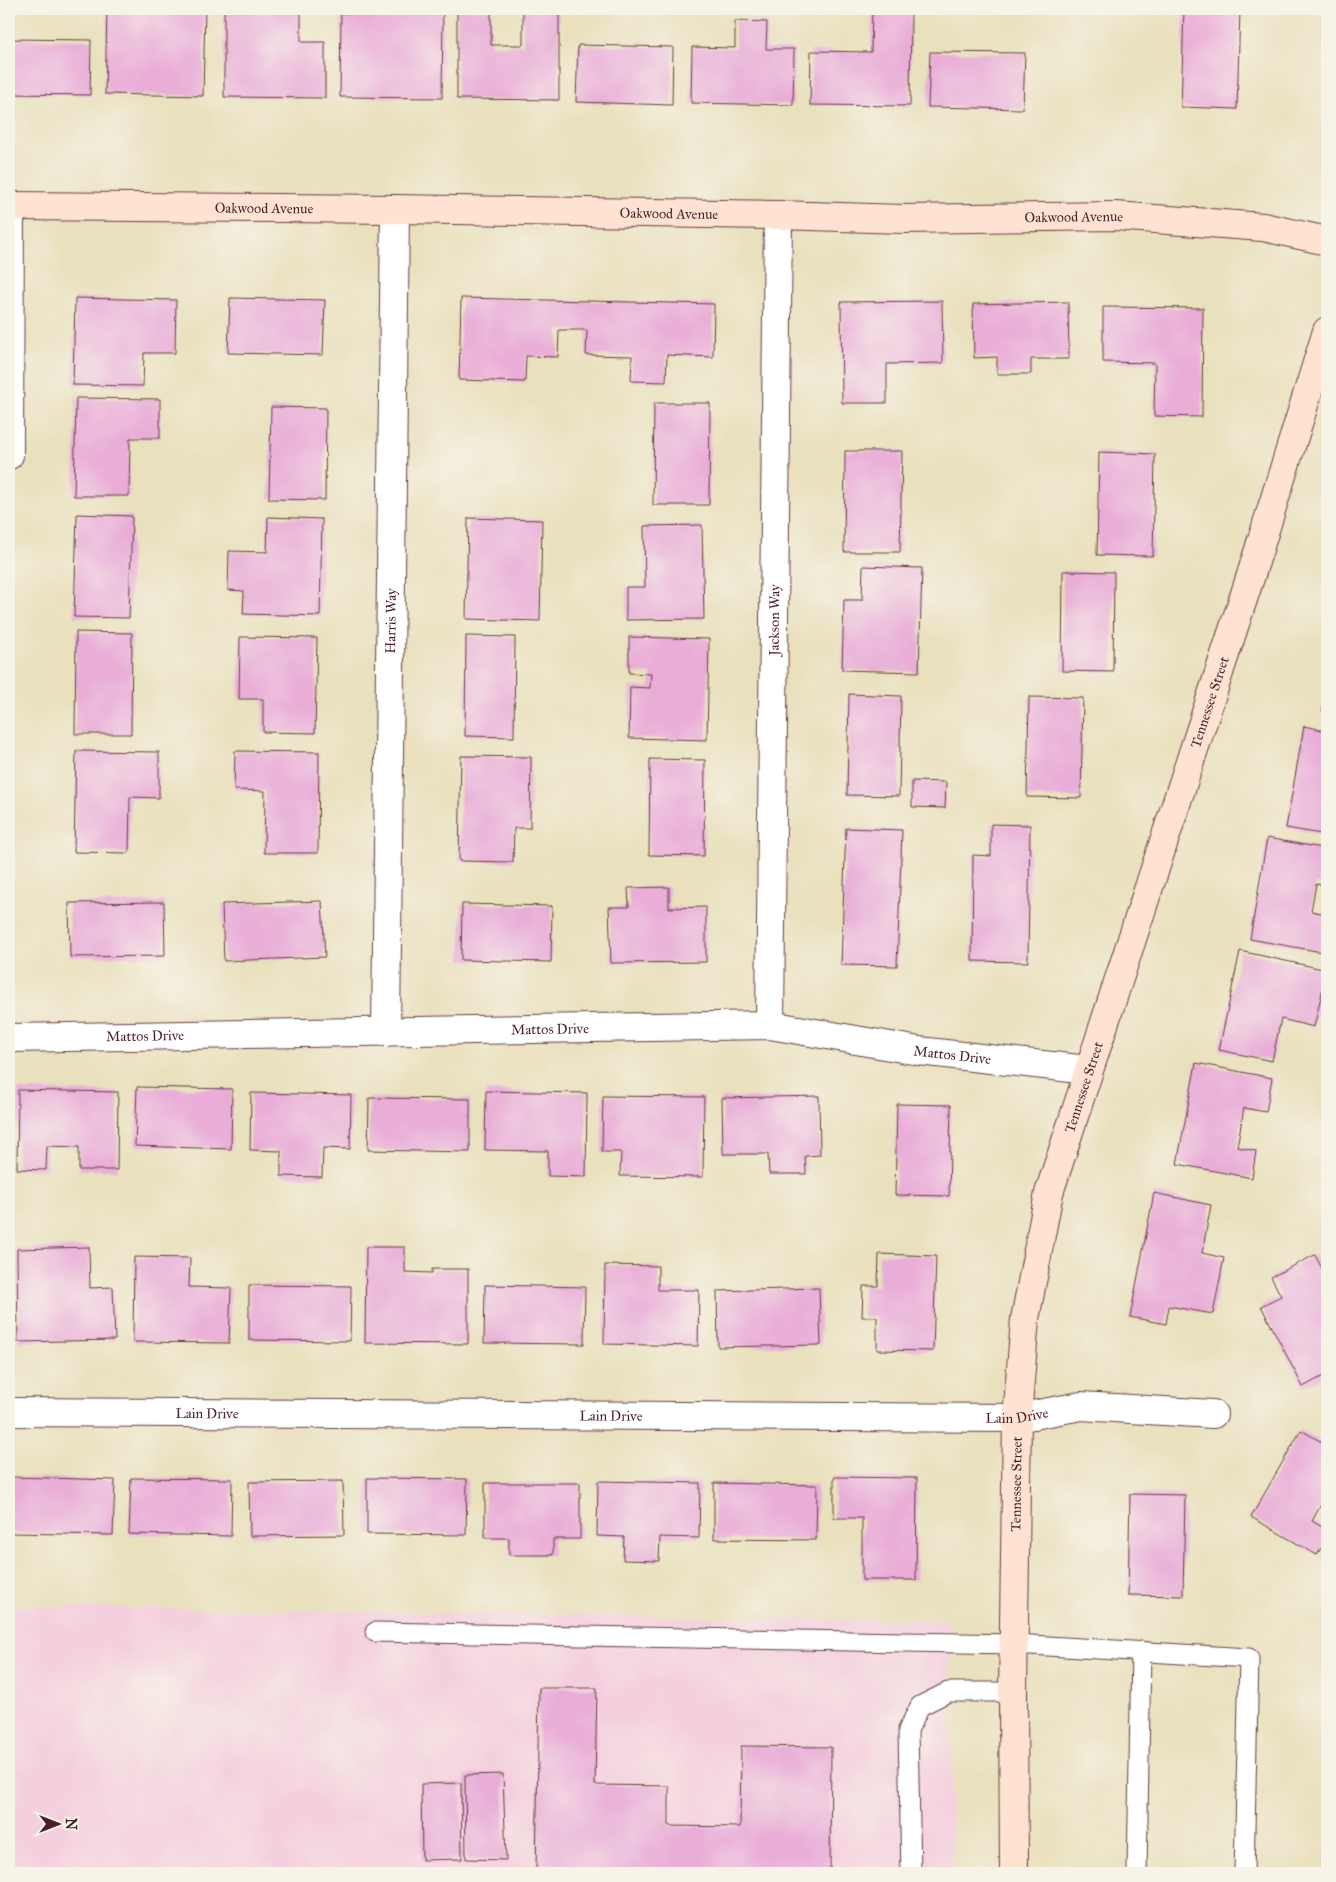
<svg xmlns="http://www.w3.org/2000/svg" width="1336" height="1882" font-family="'IM FELL Great Primer',serif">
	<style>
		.built { fill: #f4cfde }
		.building { fill: #e9add8 }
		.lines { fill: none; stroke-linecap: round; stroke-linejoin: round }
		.service-casing { stroke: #623c41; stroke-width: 21 }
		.minor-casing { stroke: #623c41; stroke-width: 30 }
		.secondary-casing { stroke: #623c41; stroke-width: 30 }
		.service { stroke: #fff; stroke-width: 19 }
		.minor { stroke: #fff; stroke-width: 28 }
		.secondary { stroke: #fee3d2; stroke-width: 28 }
		.labels { text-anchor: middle; stroke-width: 4; stroke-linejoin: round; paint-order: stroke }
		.street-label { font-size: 14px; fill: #4a1f2b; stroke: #f7f3e8 }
	</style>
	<rect width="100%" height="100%" fill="#f7f3e8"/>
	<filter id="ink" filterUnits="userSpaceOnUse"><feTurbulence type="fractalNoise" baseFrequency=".02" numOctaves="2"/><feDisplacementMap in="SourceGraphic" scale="10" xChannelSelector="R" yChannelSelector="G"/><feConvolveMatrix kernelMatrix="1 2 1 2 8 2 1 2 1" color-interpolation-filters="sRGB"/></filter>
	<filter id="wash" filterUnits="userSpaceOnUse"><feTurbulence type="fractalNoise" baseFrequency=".0096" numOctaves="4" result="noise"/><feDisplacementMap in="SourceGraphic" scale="20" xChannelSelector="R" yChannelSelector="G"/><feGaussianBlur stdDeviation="1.12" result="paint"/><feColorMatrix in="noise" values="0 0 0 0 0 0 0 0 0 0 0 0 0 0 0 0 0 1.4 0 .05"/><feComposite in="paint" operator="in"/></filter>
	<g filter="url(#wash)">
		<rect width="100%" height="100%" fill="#e9e0bd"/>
		<path class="built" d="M9 1606 950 1621 952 1873H9Z"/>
		<g id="blocks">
			<g class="building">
				<path d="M107 9H205L203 96 105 94Z"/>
				<path d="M224 9H301V42H325V98L224 97Z"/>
				<path d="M382 9 443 10 442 98 340 97 341 13H382Z"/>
				<path d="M872 9H911L910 106 810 105 811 51 871 52Z"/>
				<path d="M1184 9H1240L1237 109 1181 107Z"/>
				<path d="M457 10H491V45H523V11H559V100L457 99Z"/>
				<path d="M735 21 767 22 766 49H794L793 105 691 103 692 47 735 48Z"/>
				<path d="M9 39 91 40 90 95 9 94Z"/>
				<path d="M578 45 673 47 672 105 576 102Z"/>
				<path d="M930 52 1025 53 1023 109 928 107Z"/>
				<path d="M75 298 176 300 175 353H144L143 386 73 385Z"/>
				<path d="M230 298 325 300 323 355 228 353Z"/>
				<path d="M461 298 714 304 713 357 667 355 666 382 631 381 632 356 586 355 587 330H559L558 357 526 356 525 382 459 380Z"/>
				<path d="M942 301 943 363 887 364V403H842L841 302Z"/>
				<path d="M1068 302 1069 359H1031V374H997V357L974 358 973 304Z"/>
				<path d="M1103 307 1203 308 1202 417 1154 416 1155 363 1103 362Z"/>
				<path d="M76 398 160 399V438H130L129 496H74Z"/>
				<path d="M654 403H710L709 505H653Z"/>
				<path d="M271 407 326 408 325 500 269 499Z"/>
				<path d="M845 451H902L900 552H844Z"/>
				<path d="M1099 452 1155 454 1153 556 1097 555Z"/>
				<path d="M77 514 132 516 129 618 74 617Z"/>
				<path d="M268 517 322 519 320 616 243 614 244 591 228 590 229 551 267 552Z"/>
				<path d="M468 518 542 520 540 621 466 619Z"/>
				<path d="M702 525 704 619 626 620V587H645L644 526Z"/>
				<path d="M863 566 922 568 919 672 842 670 844 600H862Z"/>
				<path d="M1063 571 1114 572 1113 672 1062 671Z"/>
				<path d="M76 632 132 633 131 734H75Z"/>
				<path d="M466 636 515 637 514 737 465 736Z"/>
				<path d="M240 637 317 638 315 733 263 732V699H239Z"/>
				<path d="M629 637 709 639 707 740 629 738 630 687 650 688 651 674 629 673Z"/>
				<path d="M1326 693H1327V712L1322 711Z"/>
				<path d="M849 694 901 696 899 796 847 795Z"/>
				<path d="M1029 697 1083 698 1081 798 1027 797Z"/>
				<path d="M1304 726 1327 731V835L1286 828Z"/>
				<path d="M76 751 159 752V798L130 797 129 853 74 852Z"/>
				<path d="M235 751 319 752 318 853H264L265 791 234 790Z"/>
				<path d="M461 756 531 757 530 828H514L513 862 459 861Z"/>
				<path d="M650 759 705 760 704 856 649 855Z"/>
				<path d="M912 781 946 782 945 808 912 807Z"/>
				<path d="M991 824 1030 825 1028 962 972 961 973 855 991 856Z"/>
				<path d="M846 828 902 830 897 966 841 965Z"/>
				<path d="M1267 838 1327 849V886L1316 884 1311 911 1327 914V953L1250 939Z"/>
				<path d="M669 887V908L706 907V962L611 963 609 907H629L628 888Z"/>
				<path d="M322 901 325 957 224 961 222 904Z"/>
				<path d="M164 902 165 956 70 957 69 903Z"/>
				<path d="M462 904 552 906 551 962 461 960Z"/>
				<path d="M1240 951 1327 970 1314 1027 1281 1019 1272 1061 1219 1050Z"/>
				<path d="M1196 1063 1272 1078 1266 1112 1244 1108 1237 1147 1256 1151 1252 1178 1177 1164Z"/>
				<path d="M137 1087 232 1089 231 1149 135 1146Z"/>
				<path d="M18 1090 118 1092 117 1170H79V1147L47 1146 46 1170 17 1169Z"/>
				<path d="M486 1091 587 1093 586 1177 548 1176V1151L485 1150Z"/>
				<path d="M251 1093 351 1095 350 1149 323 1148 322 1177 281 1176V1151L250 1150Z"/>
				<path d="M603 1096 704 1097 703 1177 620 1176 621 1152H602Z"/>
				<path d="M819 1096 820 1155 805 1156 806 1174H769L768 1154H723L722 1098Z"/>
				<path d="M369 1098 470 1099V1152L368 1150Z"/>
				<path d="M897 1104 951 1105 949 1196 895 1195Z"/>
				<path d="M1154 1193 1211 1205 1202 1253 1224 1258 1213 1314 1169 1306 1166 1324 1130 1317Z"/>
				<path d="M89 1247 90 1288 113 1287 115 1340 18 1342 17 1249Z"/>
				<path d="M366 1247H405V1272L432 1273V1269H468V1344L365 1343Z"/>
				<path d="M879 1254 936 1256 933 1351 877 1350V1317H862L863 1286H878Z"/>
				<path d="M1315 1255 1327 1278V1374L1303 1387 1261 1306 1281 1296 1271 1277Z"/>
				<path d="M134 1257 190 1258 189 1287 231 1288 229 1343 133 1342Z"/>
				<path d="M605 1265 658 1266V1290H699L698 1346 604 1344Z"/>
				<path d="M249 1285 351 1286 350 1341 249 1340Z"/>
				<path d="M485 1285 585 1287 584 1344 484 1343Z"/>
				<path d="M819 1288 821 1345 718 1347 717 1291Z"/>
				<path d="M1301 1430 1327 1445V1494L1312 1521 1327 1530V1539L1317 1555 1251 1517Z"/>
				<path d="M12 1477 115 1480 113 1535 10 1533Z"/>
				<path d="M834 1477 917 1478 916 1580H862V1518H834Z"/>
				<path d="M131 1478 232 1479 231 1536 129 1534Z"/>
				<path d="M367 1478 467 1479 466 1535 367 1534Z"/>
				<path d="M343 1481 344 1535 250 1536 249 1482Z"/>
				<path d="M598 1481 700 1483 699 1538 660 1537 659 1561 623 1560 624 1537 597 1536Z"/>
				<path d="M485 1483H580V1539H553V1555H509V1538H485Z"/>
				<path d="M714 1483 817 1485 816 1540 714 1539Z"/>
				<path d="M1130 1494 1185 1495 1183 1596 1128 1595Z"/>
				<path d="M539 1688H597L595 1785 669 1786V1826L740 1827 741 1746 831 1747 830 1873H536Z"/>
				<path d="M503 1774 506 1860 466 1859 465 1775Z"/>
				<path d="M461 1783 462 1859 422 1860 421 1784Z"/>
				<rect x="1325" y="1847" width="2" height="26"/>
			</g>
		</g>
	</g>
	<g filter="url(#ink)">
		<use href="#blocks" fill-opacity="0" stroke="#623c41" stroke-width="1"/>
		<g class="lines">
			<defs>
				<g id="service">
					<path d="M375 1632 1014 1644 1249 1658 1244 1873"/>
					<path d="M911 1873 908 1730 920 1706 948 1692H1013"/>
					<path d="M1137 1873 1141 1651"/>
				</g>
				<g id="minor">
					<path d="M9 455 10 206"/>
					<path id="s1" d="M770 1025 778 215"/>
					<path id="s2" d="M386 1032 395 209"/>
					<path id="s3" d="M9 1038 770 1025 919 1051 1088 1070"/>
					<path id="s4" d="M9 1412 1017 1418 1081 1406 1213 1414"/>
				</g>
				<g id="secondary">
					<path id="s5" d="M9 206 395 209 778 215 903 219 1115 216 1263 227 1327 241"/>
					<path id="s6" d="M1014 1873 1013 1692 1017 1418 1025 1319 1049 1193 1250 578 1327 331"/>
				</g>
			</defs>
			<use href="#service" class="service-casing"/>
			<use href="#minor" class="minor-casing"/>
			<use href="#secondary" class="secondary-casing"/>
			<use href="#service" class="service"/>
			<use href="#minor" class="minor"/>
			<use href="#secondary" class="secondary"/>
		</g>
	</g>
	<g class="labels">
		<g class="street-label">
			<text dy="5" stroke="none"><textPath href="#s5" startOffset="255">Oakwood Avenue</textPath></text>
			<text dy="5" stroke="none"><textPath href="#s5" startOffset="660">Oakwood Avenue</textPath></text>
			<text dy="5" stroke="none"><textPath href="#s5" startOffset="1065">Oakwood Avenue</textPath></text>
			<text dy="5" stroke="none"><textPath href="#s1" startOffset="405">Jackson Way</textPath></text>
			<text dy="5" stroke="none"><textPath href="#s2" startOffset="411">Harris Way</textPath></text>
			<text dy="5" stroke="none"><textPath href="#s6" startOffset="1199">Tennessee Street</textPath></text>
			<text dy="5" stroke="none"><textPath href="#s3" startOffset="541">Mattos Drive</textPath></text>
			<text dy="5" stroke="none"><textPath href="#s3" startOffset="136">Mattos Drive</textPath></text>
			<text dy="5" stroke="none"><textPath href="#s3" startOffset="946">Mattos Drive</textPath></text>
			<text dy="5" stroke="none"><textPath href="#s6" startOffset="794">Tennessee Street</textPath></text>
			<text dy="5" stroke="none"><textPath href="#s4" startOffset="198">Lain Drive</textPath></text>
			<text dy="5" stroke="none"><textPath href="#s4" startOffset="1008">Lain Drive</textPath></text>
			<text dy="5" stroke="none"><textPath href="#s4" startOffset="602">Lain Drive</textPath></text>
			<text dy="5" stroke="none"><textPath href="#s6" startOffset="389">Tennessee Street</textPath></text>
		</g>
	</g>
	<rect width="1336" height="1882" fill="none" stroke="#f7f3e8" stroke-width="30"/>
	<g transform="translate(58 1824) rotate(90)" stroke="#f7f3e8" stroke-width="4" paint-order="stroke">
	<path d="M0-4L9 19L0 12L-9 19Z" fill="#4a1f2b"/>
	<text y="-8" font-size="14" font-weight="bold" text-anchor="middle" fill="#4a1f2b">N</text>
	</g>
</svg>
